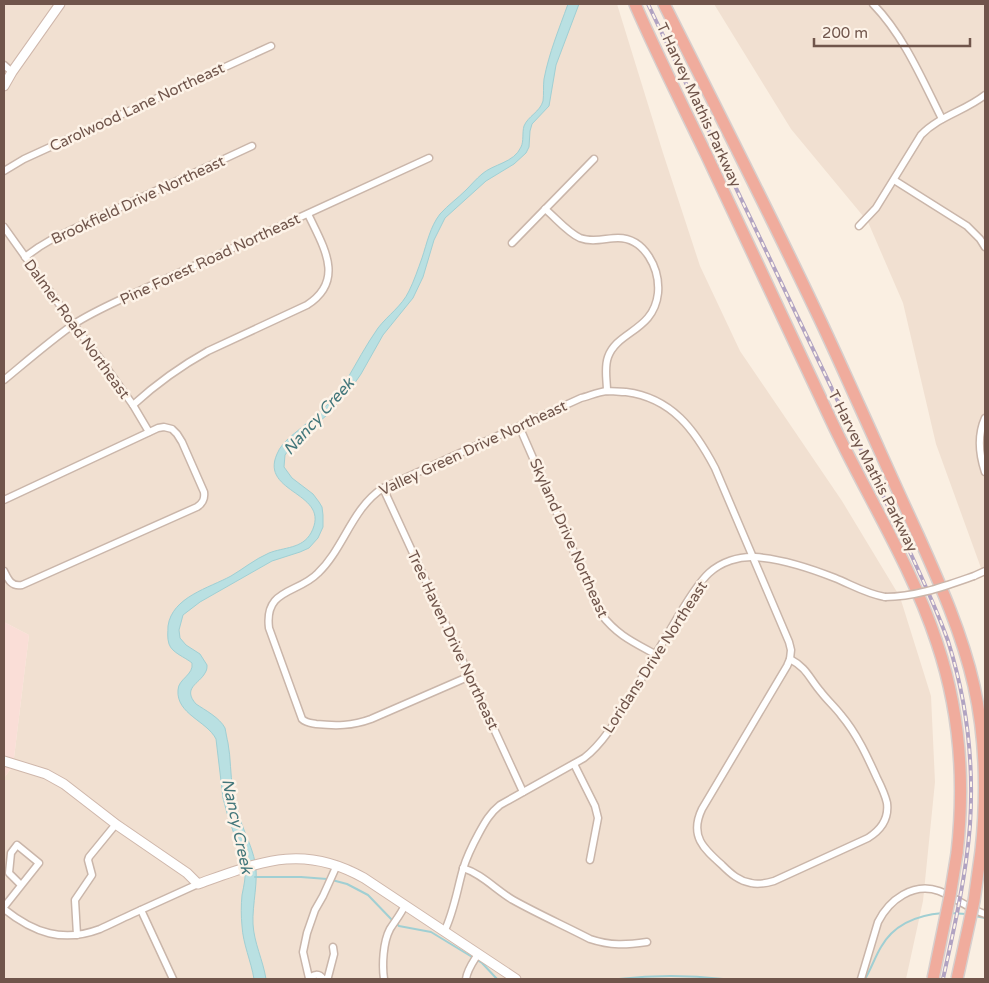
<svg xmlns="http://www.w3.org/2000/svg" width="989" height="983" font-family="'Varela Round',sans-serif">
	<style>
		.residential { fill: #f1e0d1 }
		.commercial { fill: #faded7 }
		.water { fill: #b9e0e2; stroke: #a0cfd3 }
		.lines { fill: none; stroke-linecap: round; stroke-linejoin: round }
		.stream { stroke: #a0cfd3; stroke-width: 2 }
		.street-casing { stroke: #cab6aa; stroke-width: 9 }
		.secondary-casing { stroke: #cfb7ab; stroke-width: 11 }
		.highway-casing { stroke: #d7cfcd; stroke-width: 14 }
		.street { stroke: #fff; stroke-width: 6 }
		.secondary { stroke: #fff; stroke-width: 9 }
		.highway { stroke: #f0ac9d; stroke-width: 11 }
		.rail-casing { stroke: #b1a3c2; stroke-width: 4 }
		.rail { stroke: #fdf3e8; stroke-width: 2; stroke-dasharray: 5.5; stroke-linecap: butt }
		.street-bridge-casing { stroke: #cab6aa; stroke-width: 9; stroke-linecap: butt }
		.highway-bridge-casing { stroke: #d7cfcd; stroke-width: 14; stroke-linecap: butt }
		.street-bridge { stroke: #fff; stroke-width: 6 }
		.highway-bridge { stroke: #f0ac9d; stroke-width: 11 }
		.labels { text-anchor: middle; stroke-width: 5; stroke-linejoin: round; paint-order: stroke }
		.street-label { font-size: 15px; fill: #70554b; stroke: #fdf3e8 }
		.water-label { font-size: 16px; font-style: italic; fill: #43777b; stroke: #fdf3e8 }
	</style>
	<rect width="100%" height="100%" fill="#faefe2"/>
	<g class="residential">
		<path d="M4 4H617L663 153 700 266 740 351 842 501 900 597 931 696 935 782 923 901 906 979H4V778L13 766 29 635 4 622Z"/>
		<path d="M714 4H985V579L936 444 903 303 868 222 791 129Z"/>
	</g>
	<path class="commercial" d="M4 622 29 635 13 766 4 778Z"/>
	<path class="water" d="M568 4H579L556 65 549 106 532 124 530 131 529 147 526 153 514 164 486 181 445 218 434 240 423 277 413 298 383 335 361 374 352 387 327 415 292 445 285 455 284 467 292 478 313 494 319 502 322 507 323 515V527L318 538 309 548 300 552 272 561 200 602 183 615 179 630 180 638 186 645 200 654 207 665C207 668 207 670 205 673 199 684 182 688 196 704 205 710 220 718 225 728 226 733 227 739 228 743 231 759 230 774 233 789 235 799 237 809 240 819 245 834 252 847 255 862 259 879 252 905 253 924 254 943 263 960 266 979H254C251 961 243 944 242 926 241 916 241 905 242 895 244 885 246 877 245 867L227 813 223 798 216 739C207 721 176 714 178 690 178 679 194 675 192 663 185 657 172 653 169 644 167 638 168 632 168 626 172 597 209 588 231 576 243 569 255 559 269 553 284 547 302 549 311 533 333 492 259 494 277 454 282 441 297 432 307 423 321 411 337 397 346 381 356 364 366 345 378 328 388 315 402 306 409 291 414 281 418 269 422 258 427 243 430 227 440 214 448 205 458 198 466 190 471 185 476 179 482 174 493 164 514 163 521 147 524 141 522 133 524 126 528 116 540 112 543 101 544 94 543 87 544 79 549 53 559 29 568 4Z"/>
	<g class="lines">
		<g class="stream">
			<path d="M255 877H301L327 879"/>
			<path d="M332 880 347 884 368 895 393 921"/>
			<path d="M950 913 966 914"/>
			<path d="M975 916 985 918"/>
			<path d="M397 924 399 926 431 932 482 963 497 979"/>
			<path d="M619 979C653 975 689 975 723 979"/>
			<path d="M865 979C871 969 875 957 881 947 894 924 917 915 943 913"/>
		</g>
		<defs>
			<g id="street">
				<path d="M873 4C904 36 922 79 942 119"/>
				<path d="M4 65 12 72"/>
				<path d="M4 171 24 159 271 46"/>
				<path d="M894 180 967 226 980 239 985 247"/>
				<path d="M545 209C556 218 567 232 580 238 593 243 606 238 618 238 645 238 660 269 658 293 654 331 617 331 608 357 604 368 607 380 607 391"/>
				<path d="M859 226 876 208 921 135C939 116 965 111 985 95"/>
				<path d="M4 227 74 325 101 360 133 405 149 432"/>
				<path d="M512 243 594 159"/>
				<path d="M25 257 39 247 54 238 252 146"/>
				<path d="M4 380C27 361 50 341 74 324 91 313 109 305 126 297L429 158"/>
				<path d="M133 405C156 384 181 366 208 351L307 305C346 280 323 246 308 214"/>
				<path d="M985 418C977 436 979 454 985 472"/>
				<path d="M519 426 601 614C617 635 633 642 655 654"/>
				<path d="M383 488 523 792"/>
				<path d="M4 500 158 428 164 427 172 429 177 434 182 442 204 492C205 499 203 503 197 507L22 585C11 587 8 579 4 571"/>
				<path d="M974 576 985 571"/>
				<path d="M790 659C807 668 809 678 821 692 827 700 835 707 841 715 857 734 867 756 877 778 881 786 885 794 887 803 889 819 881 830 868 838L774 881C767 883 759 885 751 883 739 881 731 874 722 865 704 849 689 836 702 809L787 666Z"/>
				<path d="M470 676 371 719C352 726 336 726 316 724 311 723 306 723 302 719L269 628C264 588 298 594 318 573 344 548 352 508 383 488L581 398C589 396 598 392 607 391 613 391 620 392 626 392 672 398 695 430 715 468L789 642 791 650 790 659"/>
				<path d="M574 764 595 806 598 818 590 860"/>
				<path d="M463 868C482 874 496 890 513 900 538 914 565 926 590 939 611 946 626 945 647 942"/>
				<path d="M4 907 39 863 17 845 11 853 9 873 21 885"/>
				<path d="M4 909C34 933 63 943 100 929 111 924 121 919 132 914 154 904 176 894 198 884"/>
				<path d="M141 910 173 979"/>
				<path d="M444 932C454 912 457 890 463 869 467 856 473 844 479 833 485 822 490 813 500 805L584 758C606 741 621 712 636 688 649 665 663 642 676 620 685 605 697 584 709 573 721 562 739 556 755 557 783 559 810 568 835 578 852 585 867 594 885 597"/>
				<path d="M77 935 75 900 92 875 88 860 89 857 116 824"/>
				<path d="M309 978 303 952 307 933 315 910 323 896 337 865"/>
				<path d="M309 979C313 974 319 973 323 979"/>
				<path d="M326 979 328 977 334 954 333 947"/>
				<path d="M384 979C382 965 383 942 390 929 395 921 401 914 405 905"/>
				<path d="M466 979C467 970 473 962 478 954"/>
				<path d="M861 979 878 922C889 900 913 882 939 891 955 897 969 909 985 914"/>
			</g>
			<g id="secondary">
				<path d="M4 86 12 72 60 4"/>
				<path d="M4 761 46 774 64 784 117 825 187 873 198 884C260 862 302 843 364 878L516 979"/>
			</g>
			<g id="highway">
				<path d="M635 4C657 55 682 104 706 154 747 242 788 330 830 418 865 493 911 564 937 643 960 711 965 782 957 853"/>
				<path d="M664 4C714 104 765 204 813 305 829 338 844 372 859 405 879 449 898 492 918 535 940 584 962 633 974 686 986 740 987 795 981 851"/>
			</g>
		</defs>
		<use href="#street" class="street-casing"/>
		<use href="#secondary" class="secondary-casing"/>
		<use href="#highway" class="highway-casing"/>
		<use href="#street" class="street"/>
		<use href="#secondary" class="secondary"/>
		<use href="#highway" class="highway"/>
		<defs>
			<path id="rail" d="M648 4 909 550C923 580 937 610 948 641 967 701 974 763 970 825 966 877 954 929 943 979"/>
		</defs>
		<use href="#rail" class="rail-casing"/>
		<use href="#rail" class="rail"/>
		<defs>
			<path id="street-bridge" d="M885 597C916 597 945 586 974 576"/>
			<g id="highway-bridge">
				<path d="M933 979 950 896 957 853"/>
				<path d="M957 979 974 901 981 851"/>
			</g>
		</defs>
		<use href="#street-bridge" class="street-bridge-casing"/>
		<use href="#highway-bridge" class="highway-bridge-casing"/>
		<use href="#street-bridge" class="street-bridge"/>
		<use href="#highway-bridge" class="highway-bridge"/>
	</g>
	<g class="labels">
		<g class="street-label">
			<text transform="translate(699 105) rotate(65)" y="5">T Harvey Mathis Parkway</text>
			<text transform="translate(137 107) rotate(-25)" y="5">Carolwood Lane Northeast</text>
			<text transform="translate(138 200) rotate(-25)" y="5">Brookfield Drive Northeast</text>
			<text transform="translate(210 259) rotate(-25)" y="5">Pine Forest Road Northeast</text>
			<text transform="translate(77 329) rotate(54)" y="5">Dalmer Road Northeast</text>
			<text transform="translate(473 448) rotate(-25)" y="5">Valley Green Drive Northeast</text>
			<text transform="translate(873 471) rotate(63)" y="5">T Harvey Mathis Parkway</text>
			<text transform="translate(569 538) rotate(66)" y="5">Skyland Drive Northeast</text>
			<text transform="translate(453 640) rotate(65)" y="5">Tree Haven Drive Northeast</text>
			<text transform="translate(655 657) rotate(-57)" y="5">Loridans Drive Northeast</text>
		</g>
		<g class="water-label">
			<text transform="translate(318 416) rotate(-48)" y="6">Nancy Creek</text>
			<text transform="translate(238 826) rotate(78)" y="6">Nancy Creek</text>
		</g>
	</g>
	<rect width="989" height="983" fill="none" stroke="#70554b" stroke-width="10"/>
	<path d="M814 38v8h156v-8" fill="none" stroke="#70554b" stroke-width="2.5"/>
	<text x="822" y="38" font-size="15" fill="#70554b" stroke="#fdf3e8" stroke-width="4" paint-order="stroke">200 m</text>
</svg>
